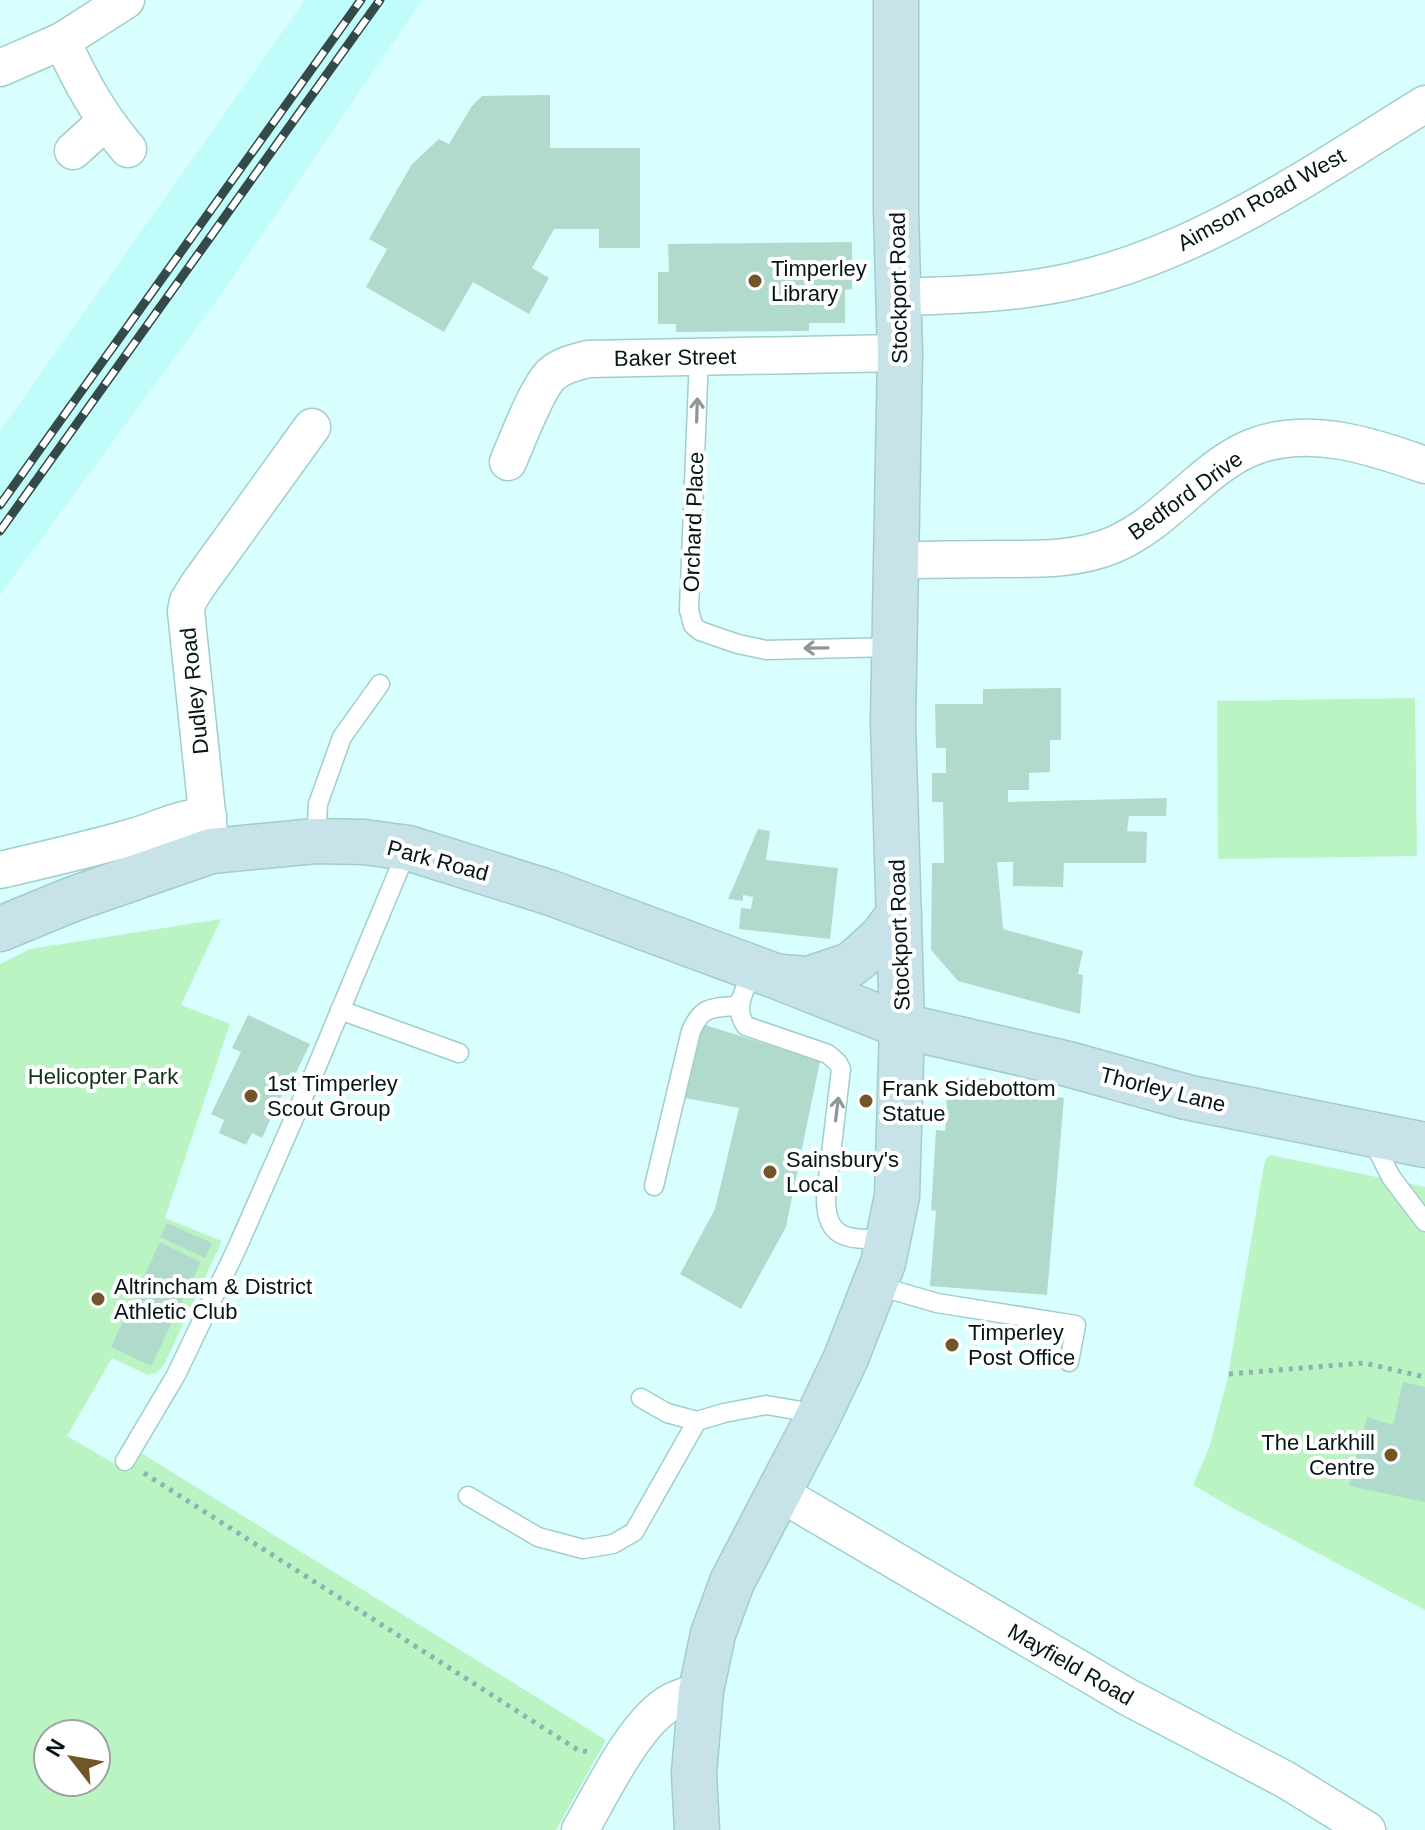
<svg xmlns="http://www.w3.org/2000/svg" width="1425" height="1830" font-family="Helvetica,sans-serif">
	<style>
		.built { fill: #c0fcfa }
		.green { fill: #baf4c2; fill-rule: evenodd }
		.building { fill: #b0dbcc }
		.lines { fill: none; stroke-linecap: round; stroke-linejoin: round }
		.lane-casing { stroke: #9fcecd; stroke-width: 21 }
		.street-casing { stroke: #9fcecd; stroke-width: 39 }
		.secondary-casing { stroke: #9fcecd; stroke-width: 47 }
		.path { stroke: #91b0b0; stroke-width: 5; stroke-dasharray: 4 6; stroke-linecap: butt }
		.lane { stroke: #fff; stroke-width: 18 }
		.street { stroke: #fff; stroke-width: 36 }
		.secondary { stroke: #c8e2e9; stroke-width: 44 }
		.rail-casing { stroke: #344a4a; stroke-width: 9 }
		.rail { stroke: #fff; stroke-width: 6; stroke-dasharray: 18; stroke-linecap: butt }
		.oneway { stroke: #8e9696 }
		.poi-dot { fill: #715629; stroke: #fff; stroke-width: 3 }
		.labels { text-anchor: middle; stroke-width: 8; stroke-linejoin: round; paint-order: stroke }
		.street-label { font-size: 22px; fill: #041616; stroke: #fff }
		.poi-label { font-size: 22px; fill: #041616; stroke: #fff; text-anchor: start }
		.park-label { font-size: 22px; fill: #0f3317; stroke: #fff }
	</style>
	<rect width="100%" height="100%" fill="#d8fefd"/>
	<path class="built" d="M305 0H422L225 289 0 595V431Z"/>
	<g class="green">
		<path d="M1415 698 1417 856 1218 859 1217 701Z"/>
		<path d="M221 919 181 1005 230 1024 165 1218 222 1241 165 1363 158 1372 148 1375 112 1358 67 1436 129 1472 141 1453 606 1740 556 1830H0V964L30 949ZM48 1734H96V1782H48Z"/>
		<path d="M1270 1155 1425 1187V1610L1231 1507 1193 1485 1209 1448 1227 1381 1265 1160Z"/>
	</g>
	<g class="building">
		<path d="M550 95V148H640V248H599V229H554L532 268 549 278 529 314 473 282 444 332 366 287 387 249 369 239 412 164 439 139 449 144 472 106 482 96Z"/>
		<path d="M852 242V289L845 290V323H809V331L676 332V324H658V272H669L668 244Z"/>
		<path d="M1061 688V740H1050V772L1029 773V790H1008V802L1167 798 1166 816H1129L1127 831 1147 832 1146 863H1064L1063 887 1013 886V862H997L1003 929 1083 951 1078 974 1083 975 1080 1014 958 981 931 950 932 863H944L943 802H932V773H946V748H936L935 704H983V689Z"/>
		<path d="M758 829 770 831 766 860 838 868 830 939 739 929 741 908 751 909 753 897 743 895V901L728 899Z"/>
		<path d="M248 1015 310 1044 294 1077 291 1075 262 1138 252 1133 246 1145 219 1133 224 1120 211 1114 241 1052 232 1048Z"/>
		<path d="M702 1024 820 1061 786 1227 741 1309 680 1274 715 1209 739 1108 685 1098Z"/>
		<path d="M948 1078 989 1079V1083L1064 1098 1047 1295 930 1286 936 1211 931 1210 936 1130 945 1131Z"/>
		<path d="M167 1223 212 1243 205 1258 160 1237Z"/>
		<path d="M160 1242 201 1262 151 1366 111 1347Z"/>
		<path d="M1403 1382 1425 1387V1502L1349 1486 1367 1417 1393 1425Z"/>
	</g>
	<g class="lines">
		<defs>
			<g id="lane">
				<path d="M699 356 689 610 693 625 700 631 738 644 766 650 894 647"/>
				<path d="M316 841 318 804 342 737 380 684"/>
				<path d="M754 969C746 987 732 1008 746 1026L828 1054 838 1063 841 1069 826 1196C825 1243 852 1239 888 1239"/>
				<path d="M340 1010 459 1053"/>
				<path d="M1372 1139 1391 1177 1425 1222"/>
				<path d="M654 1186 691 1031C702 1006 712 1008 735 1006L741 1000"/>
				<path d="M875 1285 937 1303 1076 1325 1069 1362"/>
				<path d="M641 1398 667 1413 697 1421 724 1413 766 1405 819 1414"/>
				<path d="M125 1461 176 1375 237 1248 317 1066 408 848"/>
				<path d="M468 1496 538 1537 583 1549 613 1544 634 1532 697 1421"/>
			</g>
			<g id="street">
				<path d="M62 41C81 82 99 115 128 149"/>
				<path d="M0 68 62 41 126 0"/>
				<path d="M73 151 105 122"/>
				<path d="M899 297C956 295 1012 294 1068 282 1199 254 1313 173 1425 104"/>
				<path d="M508 462C517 441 538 385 553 373 563 365 576 362 588 359L900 353"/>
				<path d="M895 560C930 560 964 559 999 559 1038 559 1077 560 1113 545 1146 531 1170 507 1197 484 1213 470 1232 455 1253 447 1309 425 1371 446 1425 465"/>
				<path d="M211 851 186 611 188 601 198 585 312 427"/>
				<path d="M0 870C43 860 87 850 129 838 159 830 176 818 208 816"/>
				<path d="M778 1492 1126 1696 1286 1780 1367 1830"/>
				<path d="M580 1830C602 1793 634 1723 671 1702 680 1697 692 1694 701 1691"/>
			</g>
			<g id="secondary">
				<path d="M0 929 73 899 211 851 316 841 364 842 408 848 551 893 778 977 902 1026 1068 1064 1186 1097 1425 1145"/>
				<path d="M780 977 808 979 850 965 860 957 882 937 899 914"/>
				<path d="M697 1830 694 1773 701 1691 713 1634 732 1582 817 1419 846 1358 883 1263 897 1196 902 1026 893 722 900 353 896 211V0"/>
			</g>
		</defs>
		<use href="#lane" class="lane-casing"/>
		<use href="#street" class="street-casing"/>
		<use href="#secondary" class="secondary-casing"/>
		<g class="path">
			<path d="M1229 1374 1364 1363 1425 1377"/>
			<path d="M144 1473 578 1750 589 1752"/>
		</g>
		<use href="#lane" class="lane"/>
		<use href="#street" class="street"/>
		<use href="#secondary" class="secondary"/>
		<defs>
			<g id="rail">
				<path d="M0 505 361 0"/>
				<path d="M0 531 380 0"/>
			</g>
		</defs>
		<use href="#rail" class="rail-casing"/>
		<use href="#rail" class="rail"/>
	</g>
	<defs><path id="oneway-shaft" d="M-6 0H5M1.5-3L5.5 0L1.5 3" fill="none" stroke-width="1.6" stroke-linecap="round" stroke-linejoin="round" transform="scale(2)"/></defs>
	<g class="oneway">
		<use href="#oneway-shaft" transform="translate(697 410) rotate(-88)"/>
		<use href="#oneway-shaft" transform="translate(816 648) rotate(179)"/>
		<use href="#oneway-shaft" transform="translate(837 1109) rotate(-83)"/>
	</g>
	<g class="poi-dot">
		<circle cx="755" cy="281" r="8"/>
		<circle cx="251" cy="1096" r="8"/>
		<circle cx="866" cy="1101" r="8"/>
		<circle cx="770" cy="1172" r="8"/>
		<circle cx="98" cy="1299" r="8"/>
		<circle cx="952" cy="1345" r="8"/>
		<circle cx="1391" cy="1455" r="8"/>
	</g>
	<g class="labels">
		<g class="street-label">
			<text transform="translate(1261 199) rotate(-29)" y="8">Aimson Road West</text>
			<text transform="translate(898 288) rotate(-91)" y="8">Stockport Road</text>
			<text transform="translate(675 357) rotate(-1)" y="8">Baker Street</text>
			<text transform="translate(1185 495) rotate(-36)" y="8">Bedford Drive</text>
			<text transform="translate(693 522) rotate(-88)" y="8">Orchard Place</text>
			<text transform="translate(194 691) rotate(-96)" y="8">Dudley Road</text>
			<text transform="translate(438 860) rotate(15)" y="8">Park Road</text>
			<text transform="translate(899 935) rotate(-92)" y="8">Stockport Road</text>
			<text transform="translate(1163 1089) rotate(14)" y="8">Thorley Lane</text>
			<text transform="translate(1071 1664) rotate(30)" y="8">Mayfield Road</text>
		</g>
		<g class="poi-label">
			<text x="771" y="276">Timperley<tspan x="771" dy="25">Library</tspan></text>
			<text x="267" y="1091">1st Timperley<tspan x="267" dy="25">Scout Group</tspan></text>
			<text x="882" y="1096">Frank Sidebottom<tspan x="882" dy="25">Statue</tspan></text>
			<text x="786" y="1167">Sainsbury's<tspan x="786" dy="25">Local</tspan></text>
			<text x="114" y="1294">Altrincham &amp; District<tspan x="114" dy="25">Athletic Club</tspan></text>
			<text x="968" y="1340">Timperley<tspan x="968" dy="25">Post Office</tspan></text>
			<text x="1375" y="1450" text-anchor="end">The Larkhill<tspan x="1375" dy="25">Centre</tspan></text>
		</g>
		<g class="park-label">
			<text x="103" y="1084">Helicopter Park</text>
		</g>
	</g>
	<g transform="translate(72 1758) rotate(301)"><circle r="38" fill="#ffffff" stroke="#9ba2a2" stroke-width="2"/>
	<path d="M0-6L14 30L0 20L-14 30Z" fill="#715629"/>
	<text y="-12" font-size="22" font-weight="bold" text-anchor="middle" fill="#041616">N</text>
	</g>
</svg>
